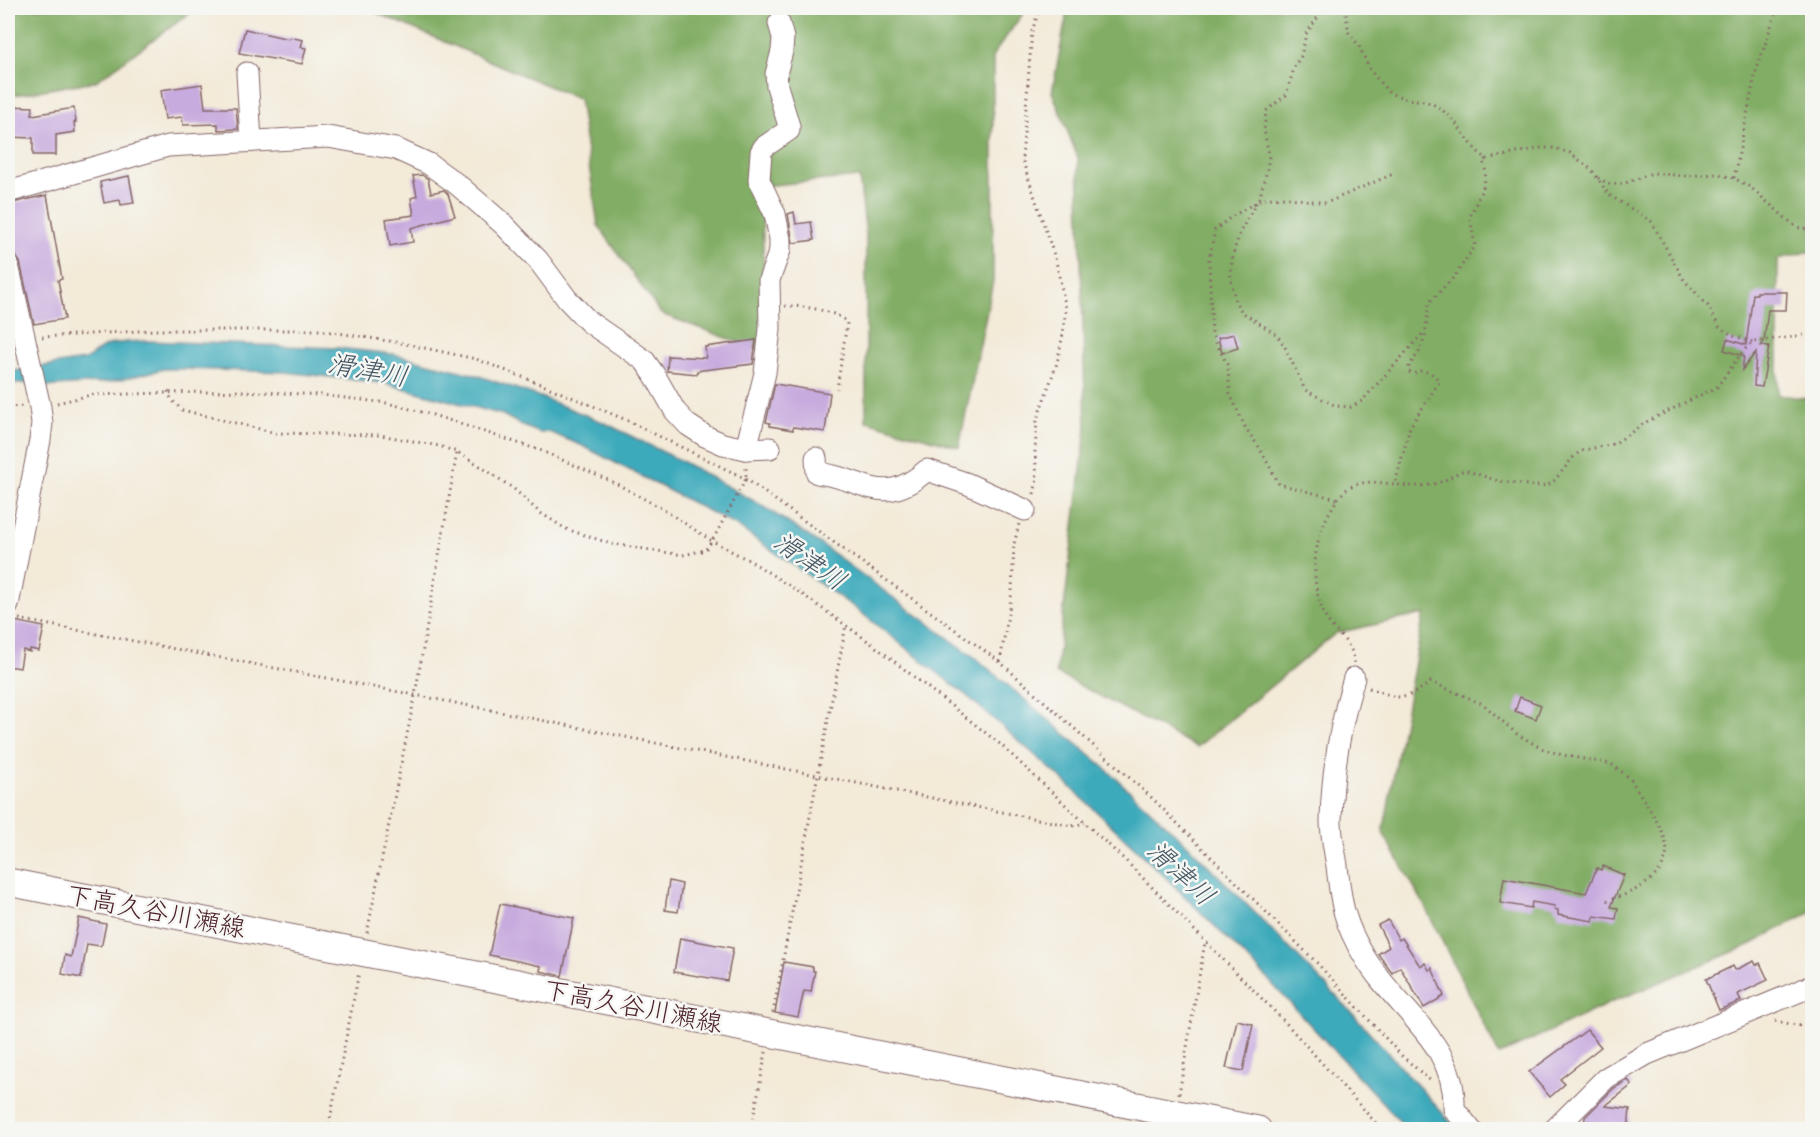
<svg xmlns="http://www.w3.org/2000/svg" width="1820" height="1137" font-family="Itim,'Klee One',sans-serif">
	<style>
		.forest { fill: #82ad65; stroke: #666648; stroke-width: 1.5 }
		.water { fill: #3caabb; stroke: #436473; stroke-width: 1.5 }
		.building { fill: #c7aade }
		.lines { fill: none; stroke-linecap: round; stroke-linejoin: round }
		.minor-casing { stroke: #856668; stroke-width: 23 }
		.major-casing { stroke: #856668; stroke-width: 29 }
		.path { stroke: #856668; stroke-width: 3; stroke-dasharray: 1.5 4.5; stroke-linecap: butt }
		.minor { stroke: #fff; stroke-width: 21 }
		.major { stroke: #fff; stroke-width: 27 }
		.labels { text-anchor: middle; stroke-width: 5; stroke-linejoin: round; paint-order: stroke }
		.street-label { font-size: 26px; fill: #4a1f2b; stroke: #f6f6f2 }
		.water-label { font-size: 27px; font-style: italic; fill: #445765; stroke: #f6f6f2 }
	</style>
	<rect width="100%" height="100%" fill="#f6f6f2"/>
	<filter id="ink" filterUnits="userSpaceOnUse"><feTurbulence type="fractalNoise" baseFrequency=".0167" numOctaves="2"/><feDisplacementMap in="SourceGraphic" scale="12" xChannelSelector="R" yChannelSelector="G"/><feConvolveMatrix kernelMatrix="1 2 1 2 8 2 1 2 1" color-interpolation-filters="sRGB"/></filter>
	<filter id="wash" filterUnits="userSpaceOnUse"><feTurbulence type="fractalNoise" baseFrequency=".008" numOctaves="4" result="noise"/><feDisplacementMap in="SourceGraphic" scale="24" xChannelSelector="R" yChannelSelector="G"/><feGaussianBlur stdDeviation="1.35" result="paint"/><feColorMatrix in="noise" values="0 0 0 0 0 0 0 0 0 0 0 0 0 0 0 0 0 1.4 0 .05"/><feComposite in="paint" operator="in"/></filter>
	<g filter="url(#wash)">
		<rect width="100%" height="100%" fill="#f3ead8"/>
		<g class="forest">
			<path d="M8 8H197L96 81 8 96Z"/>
			<path d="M365 8H1027L993 55V281L959 447 866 421V236L859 177 761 186 767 353 661 314 598 225 579 99Z"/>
			<path d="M1068 8H1812V251L1778 259V395L1812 399V911L1752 944 1610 1003 1499 1055 1421 899 1383 833 1424 614 1336 633 1197 747 1056 673 1086 429 1078 158 1052 92Z"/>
		</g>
		<path class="water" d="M147 341 338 348 393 354 476 375 535 395 603 422 683 462 763 506 819 543 977 659 1104 767 1189 846 1260 918 1344 1004 1457 1129H1407L1263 974 1153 865 1060 777 967 696 855 608 735 525 583 446 549 432 540 433 523 426 503 415 384 383 285 372 185 369H164L111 382 31 388 26 383 8 384V372L84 360C92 357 96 351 104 347 116 341 134 342 147 341Z"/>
		<g id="blocks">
			<g class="building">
				<path d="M245 29 289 39 290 37 303 40 301 47 306 48 302 64 239 53Z"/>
				<path d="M202 84 205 108H236L238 129 218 130V124L183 125 182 117 165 119 161 90Z"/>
				<path d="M8 106 33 107 32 115 74 108 76 122H74L75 132 56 135V155H33V138L8 137Z"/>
				<path d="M422 175 428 179 431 193 444 190 448 194 455 216 411 228 413 242 390 246 386 219 414 215 411 198 417 196 413 176Z"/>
				<path d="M129 176 134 203 121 205 120 200 104 203 100 182Z"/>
				<path d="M47 195 62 279 58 280 65 319 34 324 20 262 15 255 8 204Z"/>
				<path d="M794 212 796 224 811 222 814 240 793 243 788 214Z"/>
				<path d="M1757 292H1787L1786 310H1768L1764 342 1761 346 1769 347 1762 387 1754 386 1756 352 1742 370 1744 356 1724 350 1727 339 1746 345 1753 294H1757Z"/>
				<path d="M1234 334 1238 348 1222 353 1218 338Z"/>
				<path d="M756 340 753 364 703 370 697 371V374L667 371 668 356 706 358 705 347Z"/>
				<path d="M775 384 830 393 825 432 793 427V430L770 426V423L766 422Z"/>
				<path d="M9 620 44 627 39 651 30 649V652L23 650 20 668 8 666Z"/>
				<path d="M1520 697 1541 705 1536 719 1515 711Z"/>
				<path d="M1603 866 1624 875 1611 907 1618 908 1616 919 1594 916 1593 921 1558 915V910L1554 909 1555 906 1532 902 1531 908 1500 903 1504 878 1586 893 1597 868 1601 870Z"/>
				<path d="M669 881 682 884 678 912 665 910Z"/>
				<path d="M500 904 574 918 562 976 540 971 541 966 489 955Z"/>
				<path d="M79 918 106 924 102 944 100 946 87 944 81 978 62 974 65 955 71 957Z"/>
				<path d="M1388 920 1399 940 1402 938 1420 966 1425 963 1429 970 1432 968 1444 996 1424 1008 1400 967 1392 973 1378 954 1389 947 1378 925Z"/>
				<path d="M680 938 733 948 727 981 674 972Z"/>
				<path d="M1754 961 1756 965 1760 963 1768 980 1738 994 1741 1001 1719 1010 1706 979 1733 966 1735 970Z"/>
				<path d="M784 962 813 967V971H815L811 992 804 991 798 1017 775 1013Z"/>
				<path d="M1237 1020 1253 1024 1243 1071 1226 1068Z"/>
				<path d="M1587 1030 1601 1047 1560 1079 1565 1084 1550 1097 1529 1072Z"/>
				<path d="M1628 1080 1632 1085 1605 1106 1630 1109 1628 1130 1584 1126 1585 1117 1614 1088Z"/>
			</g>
		</g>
	</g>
	<g filter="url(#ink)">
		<use href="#blocks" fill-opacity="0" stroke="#856668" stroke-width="1.5"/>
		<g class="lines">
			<defs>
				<g id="minor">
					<path d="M247 73 251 141"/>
					<path d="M8 192 168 146 328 137 396 149 429 164 458 185 503 224 538 260 567 299 589 322 644 360 654 374 675 411 688 425 705 436 723 444 746 449 770 448"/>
					<path d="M8 265 40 407 42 423 40 440 8 605"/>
					<path d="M746 449 765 373 770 329 769 280 780 250V239L775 214 759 180 761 152 764 147 789 130V126L777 86 776 74 782 51 783 38 779 23"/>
					<path d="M816 458 817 473C866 478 881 510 927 470L968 484 1025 510"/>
					<path d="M1354 678C1340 725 1332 772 1331 821 1331 836 1335 852 1337 866 1341 904 1344 923 1364 956 1394 1008 1457 1042 1454 1109L1471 1130"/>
					<path d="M1554 1130 1606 1078 1647 1054 1812 986"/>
				</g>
				<path id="major" d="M8 882 1258 1130"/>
			</defs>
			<use href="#minor" class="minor-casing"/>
			<use href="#major" class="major-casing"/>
			<g class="path">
				<path d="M1324 8 1306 34 1301 56 1295 65 1286 95 1266 111 1264 130 1269 156 1267 170 1260 196 1240 232 1234 251 1230 272 1235 301 1242 312 1276 334 1284 345 1305 390 1336 406 1351 407 1362 401 1425 331"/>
				<path d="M1345 8 1349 33 1359 46 1370 70 1389 93 1407 99 1425 101 1437 106 1451 117 1477 151 1487 159 1483 161 1486 172 1484 185 1470 217 1475 246 1454 277 1429 303 1425 336 1420 351 1409 366V372L1414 374 1418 371C1428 371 1434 373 1439 382L1410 427 1395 484"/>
				<path d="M1487 159 1541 148H1554L1570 153 1592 170 1609 195 1651 221 1684 280 1708 306 1720 328 1734 336 1753 342"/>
				<path d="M1598 178 1609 184H1623L1652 173 1685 176 1718 174 1734 178 1750 187 1796 227 1812 230"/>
				<path d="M1734 178 1755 75 1777 8"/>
				<path d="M785 306C799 305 840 311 847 323L837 389"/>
				<path d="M42 337 155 330H319L401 343 476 359 538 383 624 419 746 479 1000 662 1152 798 1317 963 1402 1056 1432 1082"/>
				<path d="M168 391 171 399 182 410 276 433 380 435 439 446 457 452 477 464 514 489 539 512 566 529 612 544 683 555 705 550 712 541 746 479V465"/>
				<path d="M57 403 91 395 242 391 321 395 387 403 433 415 542 451 617 484 661 508 712 541 752 562 799 592 872 644 1000 744 1127 862 1284 1021 1382 1130"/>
				<path d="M8 407 24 406"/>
				<path d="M1034 494 1037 480 1035 451 1037 419 1057 363 1063 334 1066 309 1056 261 1022 159 1032 31 1040 8"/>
				<path d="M1337 499 1279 484 1259 447 1246 429 1230 394 1228 366 1212 335 1209 260 1215 230 1231 217 1262 199 1284 197 1326 203 1393 174"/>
				<path d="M19 619 415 695 1072 826 1085 823"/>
				<path d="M1000 662 1012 592 1014 544 1019 524"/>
				<path d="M1354 663C1354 641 1332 633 1324 614 1309 580 1313 539 1332 508 1337 499 1344 489 1354 485 1374 478 1393 486 1413 486 1422 486 1432 485 1440 482 1449 479 1456 473 1465 470L1498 481 1536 486 1548 485 1555 480 1575 455 1584 450 1614 444 1646 422 1717 387 1743 351 1753 342 1812 334"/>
				<path d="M1369 688C1400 698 1401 704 1431 682L1483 704 1517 734 1541 748 1562 755 1611 764 1630 778C1641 797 1659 820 1665 840 1676 874 1631 895 1605 901"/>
				<path d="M367 933 415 695 457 452"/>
				<path d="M773 1013 846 625"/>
				<path d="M1775 1021 1812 1028"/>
				<path d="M1179 1094 1205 942"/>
				<path d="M328 1130 359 972"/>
				<path d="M751 1130 766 1052"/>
			</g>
			<use href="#minor" class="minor"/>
			<use href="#major" class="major"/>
		</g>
	</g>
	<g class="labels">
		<g class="street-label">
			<text transform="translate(156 911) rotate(11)" y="9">下高久谷川瀬線</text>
			<text transform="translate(633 1006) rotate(11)" y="9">下高久谷川瀬線</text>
		</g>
		<g class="water-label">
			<text transform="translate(368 370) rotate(10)" y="9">滑津川</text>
			<text transform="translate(810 561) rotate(35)" y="9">滑津川</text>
			<text transform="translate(1181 873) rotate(43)" y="9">滑津川</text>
		</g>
	</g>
	<rect width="1820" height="1137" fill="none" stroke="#f6f6f2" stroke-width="30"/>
</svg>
